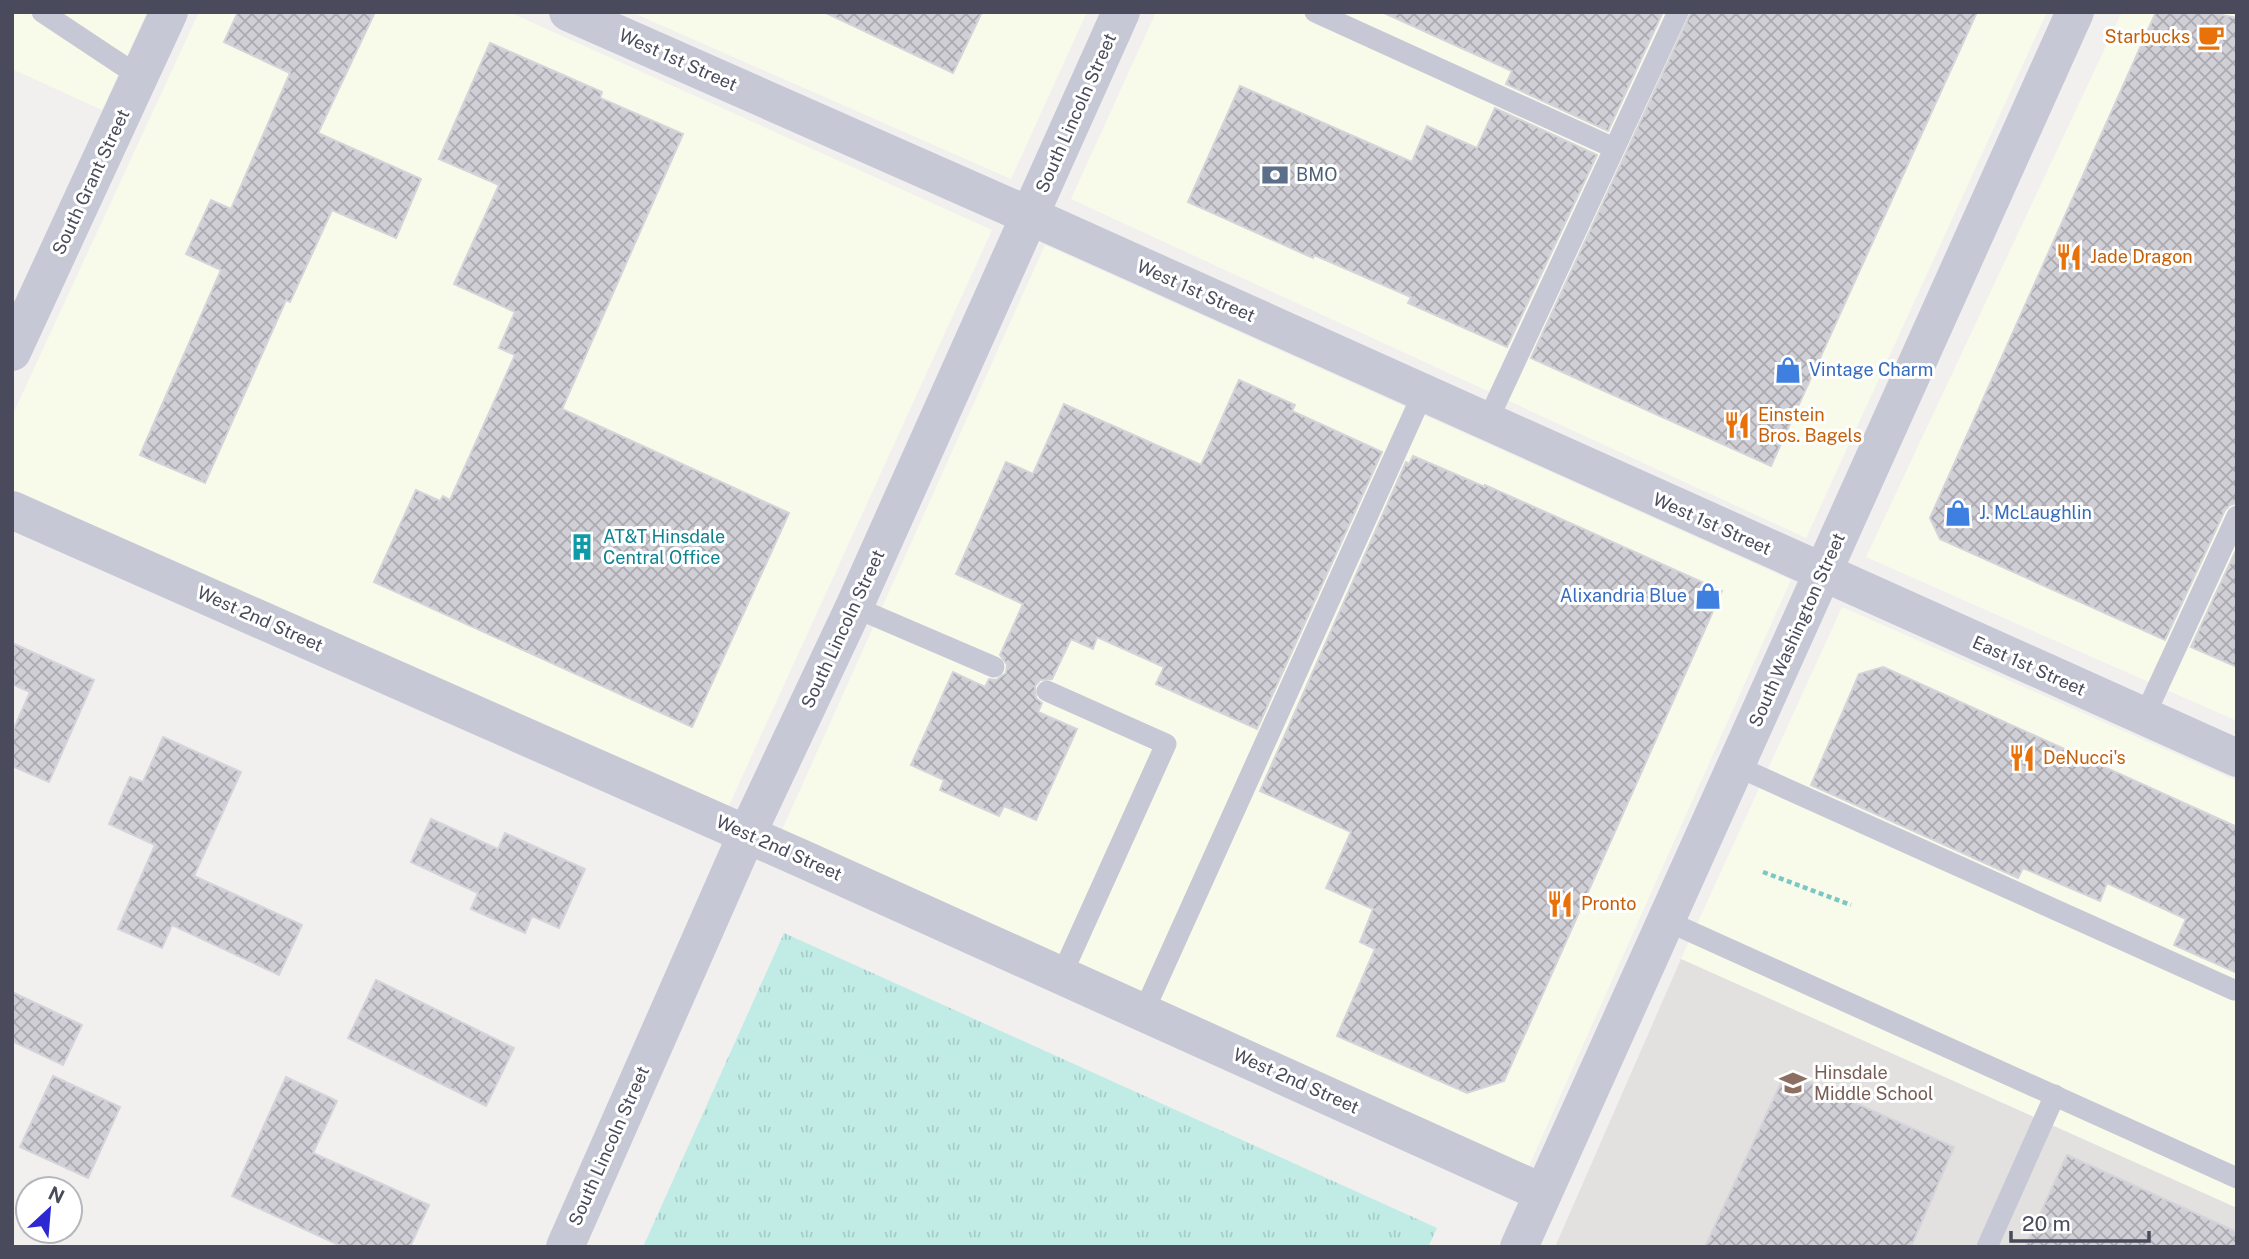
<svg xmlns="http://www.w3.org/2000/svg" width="2249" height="1259" font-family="'Public Sans',sans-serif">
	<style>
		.commercial { fill: #f8faea }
		.education { fill: #e2e1e0 }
		.grass { fill: url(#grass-tufts) }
		.building { fill: url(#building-cross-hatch); stroke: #d5d4da; stroke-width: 2 }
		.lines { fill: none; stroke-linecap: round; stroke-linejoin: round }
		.path { stroke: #7cc6c4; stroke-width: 4.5; stroke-dasharray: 5 3.5; stroke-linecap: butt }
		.service { stroke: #c7c8d5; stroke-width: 21 }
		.minor { stroke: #c7c8d5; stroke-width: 38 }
		.labels { text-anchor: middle; stroke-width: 6; stroke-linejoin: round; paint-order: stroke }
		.food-label { font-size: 18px; fill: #c56008; stroke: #fff; text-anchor: start }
		.street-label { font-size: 18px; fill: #494a5b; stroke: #fff }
		.service-label { font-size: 18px; fill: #4e5e75; stroke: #fff; text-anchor: start }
		.shop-label { font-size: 18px; fill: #366cbe; stroke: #fff; text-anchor: start }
		.culture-label { font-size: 18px; fill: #0d838f; stroke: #fff; text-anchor: start }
		.education-label { font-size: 18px; fill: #785e54; stroke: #fff; text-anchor: start }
	</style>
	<defs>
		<pattern id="grass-tufts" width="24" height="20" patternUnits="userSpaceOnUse" patternTransform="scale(1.75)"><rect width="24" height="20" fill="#c1ebe5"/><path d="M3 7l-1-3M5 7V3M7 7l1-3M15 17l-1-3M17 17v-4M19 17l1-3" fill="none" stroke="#a7cbc7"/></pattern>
		<pattern id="building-cross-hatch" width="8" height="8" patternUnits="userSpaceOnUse" patternTransform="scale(1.75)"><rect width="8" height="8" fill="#d0cfd6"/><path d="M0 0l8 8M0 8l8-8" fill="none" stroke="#abaab1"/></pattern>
	</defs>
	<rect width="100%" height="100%" fill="#f1f0ef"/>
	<g class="commercial">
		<path d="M12 12H147L102 110 12 69Z"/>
		<path d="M199 12H509L992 230 725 814 12 495V416Z"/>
		<path d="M631 12H1087L1011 179Z"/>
		<path d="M1156 12H2047L1806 538 1071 199Z"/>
		<path d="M2122 12H2237V721L1866 557Z"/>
		<path d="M1045 245 1791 580 1524 1177 777 841Z"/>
		<path d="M1842 607 2237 781V1208L1681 959Z"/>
	</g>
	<path class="education" d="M1681 959 2237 1208V1247H1555Z"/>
	<path class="grass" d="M784 933 1437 1228 1428 1247H643Z"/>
	<g class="building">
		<path d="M238 12H375L318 133 421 179 396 238 332 210 290 302 286 300 205 483 140 455 221 270 186 254 211 200 231 209 290 73 224 42Z"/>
		<path d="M824 12H982L953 73Z"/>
		<path d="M1382 12H1663L1608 131 1506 84 1512 71Z"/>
		<path d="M1691 12H1977L1771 466 1531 358Z"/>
		<path d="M2156 12H2207L2237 18V503L2230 505 2225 510 2165 640 1940 539 1930 518Z"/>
		<path d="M490 43 602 92 600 98 683 134 562 409 789 513 692 727 374 582 416 490 440 501 443 496 450 500 515 355 499 348 515 312 454 284 499 185 439 159Z"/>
		<path d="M1240 86 1412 162 1427 126 1477 148 1495 108 1597 155 1507 347 1408 303 1411 297 1314 255 1313 258 1188 202Z"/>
		<path d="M1239 380 1295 405 1292 411 1382 452 1257 729 1156 684 1164 667 1097 637 1093 649 1071 639 1052 679 1040 680 1035 686 1036 698 1042 703 1038 712 1077 729 1036 820 1004 806 999 816 940 790 944 780 911 765 953 672 985 687 989 679 996 680 1006 673 1007 665 1000 655 1023 604 956 574 1006 462 1033 474 1064 404 1201 465Z"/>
		<path d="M1413 456 1485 487V485L1722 591 1504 1081 1467 1093 1337 1036 1375 949 1360 942 1373 909 1326 888 1351 832 1260 791 1406 462 1409 464Z"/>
		<path d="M2237 548V667L2191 647Z"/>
		<path d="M12 643 94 680 49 782 12 766V733L30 692 12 684Z"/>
		<path d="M1883 667 2237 827V973L2174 945 2186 919 2107 883 2100 901 2023 868 2018 878 1811 785 1859 674Z"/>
		<path d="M163 737 241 772 194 876 302 925 279 975 172 925 162 948 118 929 155 845 109 824 130 777 143 782Z"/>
		<path d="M431 819 498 849 505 833 585 869 559 928 532 916 525 933 471 909 478 893 411 862Z"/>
		<path d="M376 980 514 1048 486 1106 348 1038Z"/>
		<path d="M12 992 82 1025 63 1065 12 1041Z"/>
		<path d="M1786 1072 1954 1147 1911 1247H1705Z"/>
		<path d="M53 1076 120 1107 88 1178 20 1147Z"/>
		<path d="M286 1077 337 1101 313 1153 429 1205 410 1247H343L232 1196Z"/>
		<path d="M2067 1155 2237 1232V1247H2025Z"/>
	</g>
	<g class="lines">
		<path class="path" d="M1763 872 1851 905"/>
		<g class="service">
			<path d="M42 12 140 77"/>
			<path d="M1315 12 1614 148"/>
			<path d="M1487 422 1678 12"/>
			<path d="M854 607 994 667"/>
			<path d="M1047 691 1166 744 1062 974"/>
			<path d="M2144 717 2237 516"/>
			<path d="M1736 766 2234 990"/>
			<path d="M1667 921 2237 1178"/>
			<path d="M1144 1011 1423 393"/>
			<path d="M1987 1247 2055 1095"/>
		</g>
		<g class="minor">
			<path d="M568 12 1030 216 2237 758"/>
			<path d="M12 352 169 12"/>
			<path d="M12 510 805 860 1543 1193"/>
			<path d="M565 1247 747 834 854 607 1121 12"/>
			<path d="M1519 1247 2075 12"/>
		</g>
	</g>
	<defs>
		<symbol id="cafe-bare" viewBox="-9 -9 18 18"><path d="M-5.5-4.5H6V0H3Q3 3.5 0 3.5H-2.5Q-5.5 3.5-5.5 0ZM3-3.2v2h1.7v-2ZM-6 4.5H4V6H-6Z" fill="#e8710a" stroke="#fff" stroke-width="2.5" paint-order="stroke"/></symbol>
		<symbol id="bank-bare" viewBox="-9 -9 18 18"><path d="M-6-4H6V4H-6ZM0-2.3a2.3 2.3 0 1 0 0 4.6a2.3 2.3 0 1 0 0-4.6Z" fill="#5c6f8a" stroke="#fff" stroke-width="2.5" paint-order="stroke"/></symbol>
		<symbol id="restaurant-bare" viewBox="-9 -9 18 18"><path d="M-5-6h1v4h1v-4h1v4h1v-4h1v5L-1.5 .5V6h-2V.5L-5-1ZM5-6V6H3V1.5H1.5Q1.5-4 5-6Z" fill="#e8710a" stroke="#fff" stroke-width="2.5" paint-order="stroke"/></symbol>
		<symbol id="shop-bare" viewBox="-9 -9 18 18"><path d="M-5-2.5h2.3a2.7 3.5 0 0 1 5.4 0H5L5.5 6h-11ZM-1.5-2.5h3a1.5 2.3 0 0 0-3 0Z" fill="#3f7fe0" stroke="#fff" stroke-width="2.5" paint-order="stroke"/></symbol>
		<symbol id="building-bare" viewBox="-9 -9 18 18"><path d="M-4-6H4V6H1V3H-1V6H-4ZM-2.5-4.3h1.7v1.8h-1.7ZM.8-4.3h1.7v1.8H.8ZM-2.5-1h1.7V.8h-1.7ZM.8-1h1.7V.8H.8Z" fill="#0f9aa8" stroke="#fff" stroke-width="2.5" paint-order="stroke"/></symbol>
		<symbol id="school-bare" viewBox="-9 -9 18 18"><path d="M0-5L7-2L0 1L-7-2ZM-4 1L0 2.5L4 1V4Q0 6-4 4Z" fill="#8d6e63" stroke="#fff" stroke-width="2.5" paint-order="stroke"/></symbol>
	</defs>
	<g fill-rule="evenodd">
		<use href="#cafe-bare" x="2192" y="18" width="38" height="38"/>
		<use href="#bank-bare" x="1256" y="156" width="38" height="38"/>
		<use href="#restaurant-bare" x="2050" y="238" width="38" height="38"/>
		<use href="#shop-bare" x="1769" y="351" width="38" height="38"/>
		<use href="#restaurant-bare" x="1718" y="406" width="38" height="38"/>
		<use href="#shop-bare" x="1939" y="494" width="38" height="38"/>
		<use href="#building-bare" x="563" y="528" width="38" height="38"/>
		<use href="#shop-bare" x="1689" y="577" width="38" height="38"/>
		<use href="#restaurant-bare" x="2003" y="739" width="38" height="38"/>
		<use href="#restaurant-bare" x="1541" y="885" width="38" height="38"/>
		<use href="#school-bare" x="1774" y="1064" width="38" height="38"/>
	</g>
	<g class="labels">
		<g class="food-label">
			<text x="2190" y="43" text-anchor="end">Starbucks</text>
			<text x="2090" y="263">Jade Dragon</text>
			<text x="1758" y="421">Einstein<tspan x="1758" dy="21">Bros. Bagels</tspan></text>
			<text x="2043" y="764">DeNucci's</text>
			<text x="1581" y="910">Pronto</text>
		</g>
		<g class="street-label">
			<text transform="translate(678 60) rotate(24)" y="6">West 1st Street</text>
			<text transform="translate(1076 113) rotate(-66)" y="6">South Lincoln Street</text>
			<text transform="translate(91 182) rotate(-65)" y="6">South Grant Street</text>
			<text transform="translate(1196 291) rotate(24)" y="6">West 1st Street</text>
			<text transform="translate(1712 524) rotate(24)" y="6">West 1st Street</text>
			<text transform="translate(260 619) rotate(24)" y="6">West 2nd Street</text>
			<text transform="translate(843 629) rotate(-65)" y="6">South Lincoln Street</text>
			<text transform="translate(1797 630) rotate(-66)" y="6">South Washington Street</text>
			<text transform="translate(2029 666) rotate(24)" y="6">East 1st Street</text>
			<text transform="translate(779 848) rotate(24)" y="6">West 2nd Street</text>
			<text transform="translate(1296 1081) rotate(24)" y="6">West 2nd Street</text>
			<text transform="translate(609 1146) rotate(-66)" y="6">South Lincoln Street</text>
		</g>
		<g class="service-label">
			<text x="1296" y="181">BMO</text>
		</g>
		<g class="shop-label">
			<text x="1809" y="376">Vintage Charm</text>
			<text x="1979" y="519">J. McLaughlin</text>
			<text x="1687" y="602" text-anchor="end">Alixandria Blue</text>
		</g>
		<g class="culture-label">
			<text x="603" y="543">AT&amp;T Hinsdale<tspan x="603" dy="21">Central Office</tspan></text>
		</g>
		<g class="education-label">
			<text x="1814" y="1079">Hinsdale<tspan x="1814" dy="21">Middle School</tspan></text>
		</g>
	</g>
	<rect width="2249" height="1259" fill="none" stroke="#494a5b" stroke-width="28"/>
	<g transform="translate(49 1210) rotate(26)"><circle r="33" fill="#ffffff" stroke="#b6b7bd" stroke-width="2"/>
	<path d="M0-5L12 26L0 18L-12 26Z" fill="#2d29d2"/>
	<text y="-10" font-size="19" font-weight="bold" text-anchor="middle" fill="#494a5b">N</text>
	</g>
	<path d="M2011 1231v10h138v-10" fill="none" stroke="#494a5b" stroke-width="3.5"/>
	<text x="2022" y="1231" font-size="21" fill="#494a5b" stroke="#ffffff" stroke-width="5" paint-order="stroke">20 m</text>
</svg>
